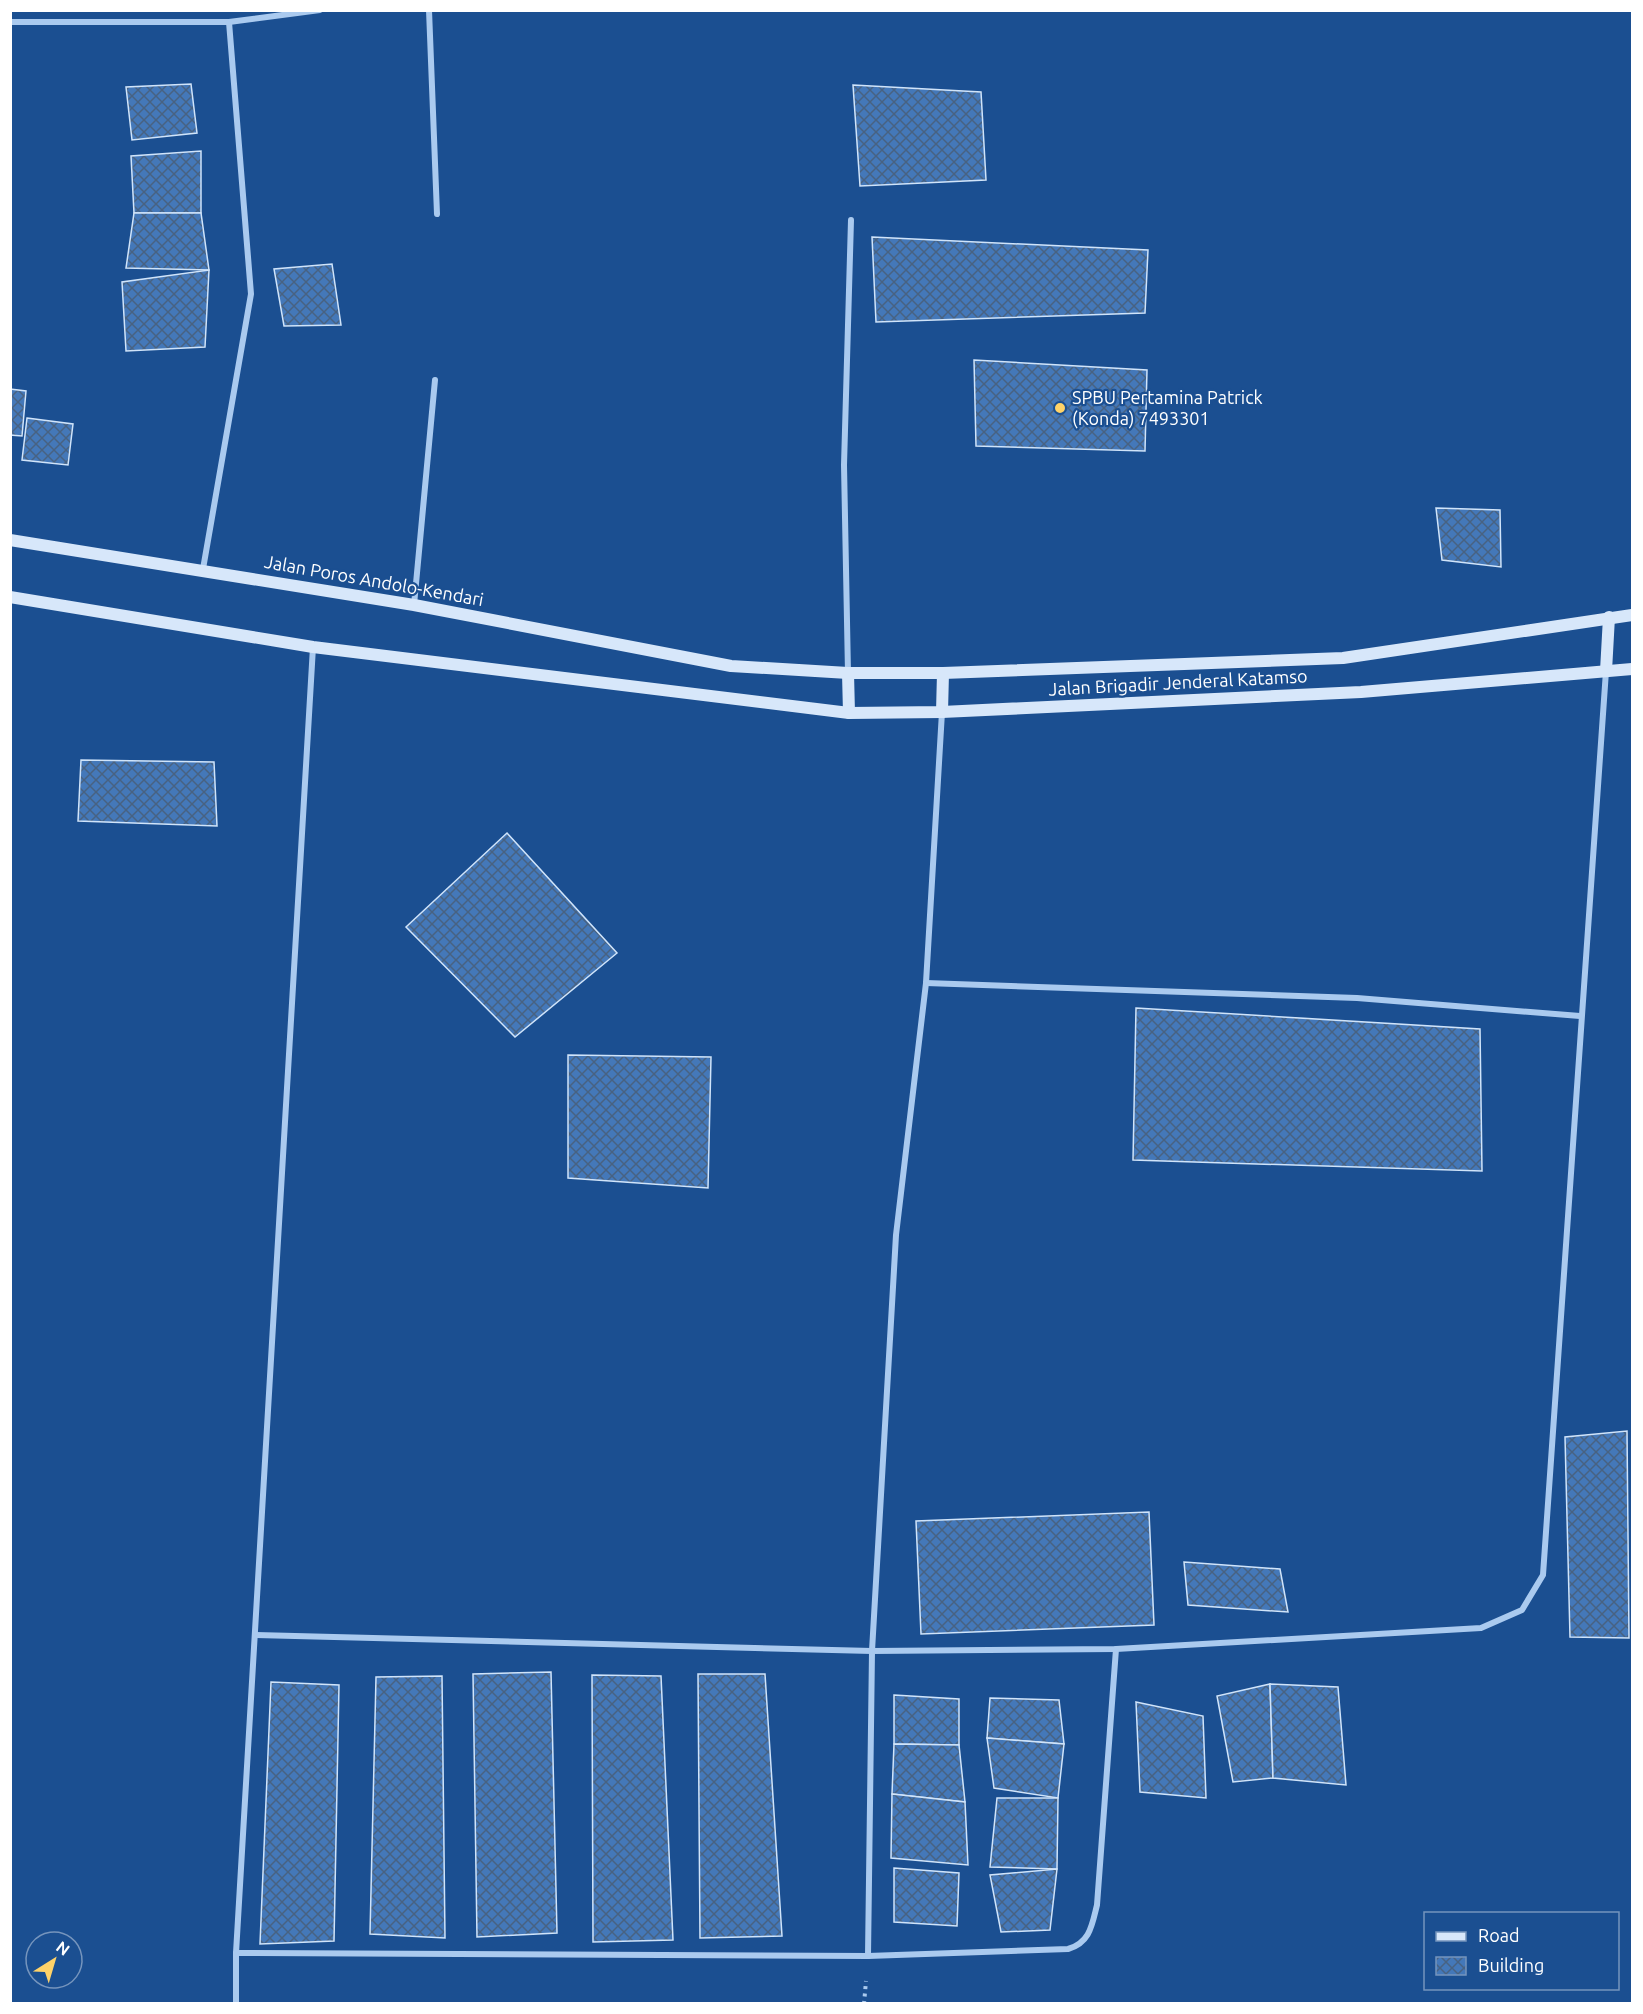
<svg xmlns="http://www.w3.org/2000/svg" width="1643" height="2014" font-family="Ubuntu,sans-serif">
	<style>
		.building { fill: url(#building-cross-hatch); stroke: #d0e4fa; stroke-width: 1.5 }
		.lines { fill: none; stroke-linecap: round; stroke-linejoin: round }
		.path { stroke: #aacaef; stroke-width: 4; stroke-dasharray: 3 4.5; stroke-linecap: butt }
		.street { stroke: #aacaef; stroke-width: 6 }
		.secondary { stroke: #d7e7fa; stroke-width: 12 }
		.poi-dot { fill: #ffd268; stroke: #1b4f91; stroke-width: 2 }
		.labels { text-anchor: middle; stroke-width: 4.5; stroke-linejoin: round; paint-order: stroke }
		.poi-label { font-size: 18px; fill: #fff; stroke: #1b4f91; text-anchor: start }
		.street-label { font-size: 18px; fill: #fff; stroke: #1b4f91 }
	</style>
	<defs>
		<pattern id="building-cross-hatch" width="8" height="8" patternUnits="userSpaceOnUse" patternTransform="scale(1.5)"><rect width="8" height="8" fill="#4478b9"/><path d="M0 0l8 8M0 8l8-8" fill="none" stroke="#486282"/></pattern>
	</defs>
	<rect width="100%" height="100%" fill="#1b4f91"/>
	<g class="building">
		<path d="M191 84 197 133 132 140 126 87Z"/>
		<path d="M853 85 981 92 986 180 860 186Z"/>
		<path d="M201 151V213H134L131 156Z"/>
		<path d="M134 213H201L209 270 126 268Z"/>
		<path d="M872 237 1148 250 1145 313 876 322Z"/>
		<path d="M332 264 341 325 284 326 274 269Z"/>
		<path d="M209 270 205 347 126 351 122 282Z"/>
		<path d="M974 360 1147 370 1145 451 976 446Z"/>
		<path d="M10 389 26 391 22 436 10 435Z"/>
		<path d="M27 418 73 424 68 465 22 460Z"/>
		<path d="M1436 508 1500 510 1501 567 1442 560Z"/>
		<path d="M81 760 214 762 217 826 78 821Z"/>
		<path d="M507 833 617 953 515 1037 406 927Z"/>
		<path d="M1136 1008 1480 1029 1482 1171 1133 1160Z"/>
		<path d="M568 1055 711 1057 708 1188 568 1178Z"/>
		<path d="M1627 1431 1629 1638 1570 1637 1565 1437Z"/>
		<path d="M1149 1512 1154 1625 921 1634 916 1521Z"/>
		<path d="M1184 1562 1280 1569 1288 1612 1188 1605Z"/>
		<path d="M551 1672 557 1933 477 1937 473 1674Z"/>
		<path d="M698 1674H765L782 1936 700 1938Z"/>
		<path d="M592 1675 661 1676 673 1940 593 1942Z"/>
		<path d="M442 1676 445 1938 370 1934 376 1677Z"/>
		<path d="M271 1682 339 1685 334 1941 260 1944Z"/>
		<path d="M1270 1684 1273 1778 1233 1782 1217 1696Z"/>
		<path d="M1270 1684 1338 1687 1346 1785 1273 1778Z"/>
		<path d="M894 1695 959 1699V1745L894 1744Z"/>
		<path d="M990 1698 1059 1700 1064 1744 987 1738Z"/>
		<path d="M1136 1702 1203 1716 1206 1798 1140 1792Z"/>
		<path d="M987 1738 1064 1744 1058 1798 994 1788Z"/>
		<path d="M894 1744 959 1745 965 1802 892 1794Z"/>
		<path d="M892 1794 965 1802 968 1865 891 1858Z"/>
		<path d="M997 1798H1058L1057 1869 990 1867Z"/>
		<path d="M894 1868 959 1873 957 1926 894 1922Z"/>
		<path d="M1057 1869 1050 1930 1001 1932 990 1875Z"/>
	</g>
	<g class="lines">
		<path class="path" d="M864 2004 866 1981"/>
		<g class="street">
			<path d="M429 10 437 214"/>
			<path d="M10 22H229L320 10"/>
			<path d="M203 569 251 294 229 22"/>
			<path d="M414 605 435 380"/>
			<path d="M848 673 844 465 851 220"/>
			<path d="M926 983 1357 998 1580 1016"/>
			<path d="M256 1635 872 1651 1116 1649 1481 1628 1522 1610 1543 1575 1606 671"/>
			<path d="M236 1953 868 1956 1068 1949C1090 1943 1092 1925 1097 1905L1116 1649"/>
			<path d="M868 1956 872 1651 896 1235 926 983 942 712"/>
			<path d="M236 2004V1953L313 647"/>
		</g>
		<g class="secondary">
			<path d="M10 540 414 605 731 666 848 673H943L1343 658 1632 615"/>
			<path d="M10 597 313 647 849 713 942 712 1361 692 1632 669"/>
			<path d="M1606 671 1609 617"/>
			<path d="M848 673 849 713"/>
			<path d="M942 712 943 673"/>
		</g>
	</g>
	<circle class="poi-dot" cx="1060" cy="408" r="6"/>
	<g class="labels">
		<g class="poi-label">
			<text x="1072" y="404">SPBU Pertamina Patrick<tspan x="1072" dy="21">(Konda) 7493301</tspan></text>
		</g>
		<g class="street-label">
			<text transform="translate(374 581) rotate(10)" y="6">Jalan Poros Andolo-Kendari</text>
			<text transform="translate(1178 683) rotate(-3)" y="6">Jalan Brigadir Jenderal Katamso</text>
		</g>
	</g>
	<rect width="1643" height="2014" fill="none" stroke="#ffffff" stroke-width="24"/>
	<rect x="1424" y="1912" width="195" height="78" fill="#1b4f91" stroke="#7695bd" stroke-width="1.5"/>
	<rect x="1436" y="1932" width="30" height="9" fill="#d7e7fa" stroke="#7695bd" stroke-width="1.5"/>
	<text x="1478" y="1942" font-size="18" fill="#ffffff">Road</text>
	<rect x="1436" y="1957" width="30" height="18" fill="url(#building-cross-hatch)" stroke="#7695bd" stroke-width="1.5"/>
	<text x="1478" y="1972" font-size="18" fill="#ffffff">Building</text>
	<g transform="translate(54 1960) rotate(37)"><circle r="28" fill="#1b4f91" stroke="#7695bd" stroke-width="1.5"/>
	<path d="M0-4.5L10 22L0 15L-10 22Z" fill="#ffd268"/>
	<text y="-9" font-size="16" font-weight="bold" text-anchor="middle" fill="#ffffff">N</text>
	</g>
</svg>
